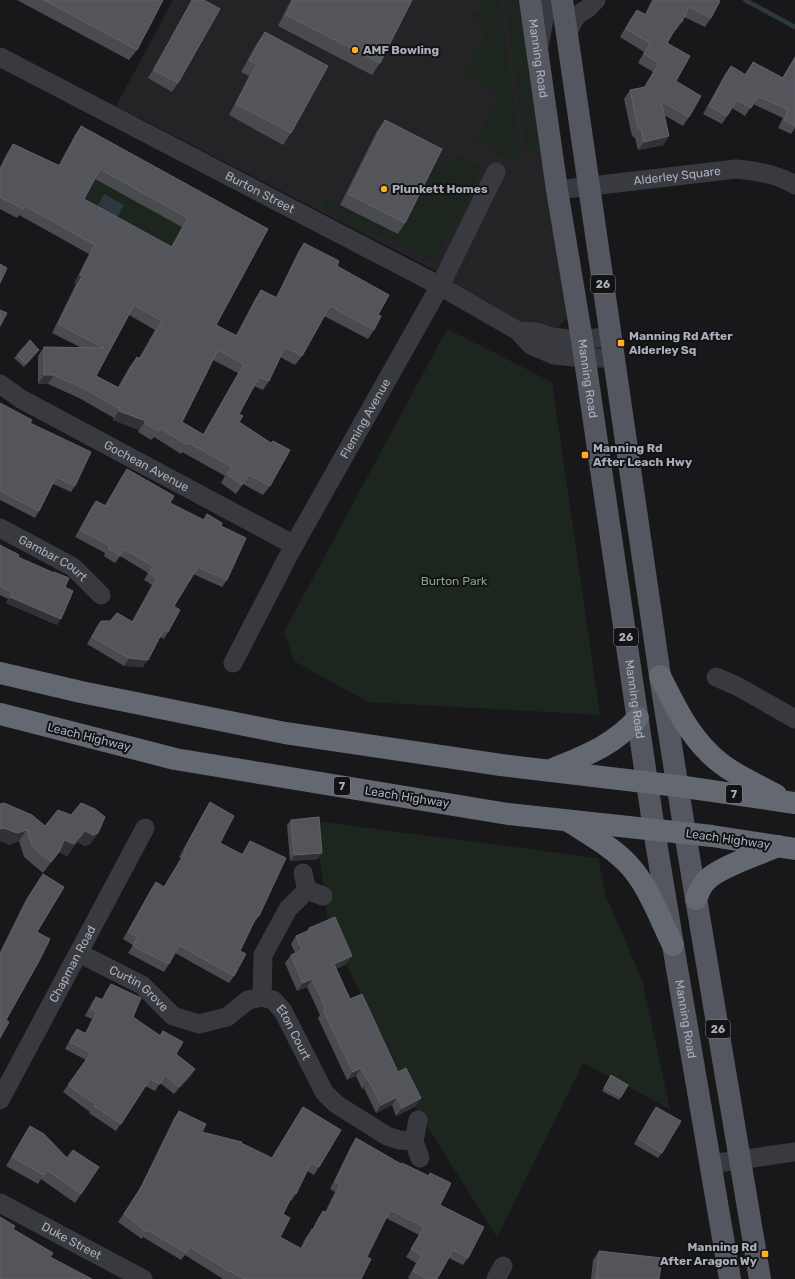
<svg xmlns="http://www.w3.org/2000/svg" width="795" height="1279" font-family="Rubik,sans-serif">
	<style>
		.built { fill: #242427 }
		.green { fill: #1d261e }
		.water { fill: #2c3840 }
		.lines { fill: none; stroke-linecap: round; stroke-linejoin: round }
		.stream { stroke: #2c3840; stroke-width: 4.5 }
		.minor { stroke: #383a40; stroke-width: 19 }
		.major { stroke: #54575f; stroke-width: 22 }
		.highway { stroke: #646871; stroke-width: 22 }
		.wall { fill: #494b4f; fill-rule: evenodd }
		.shaded-wall { fill: #313235 }
		.building { fill: #54555b; stroke: #61636a; fill-rule: evenodd }
		.poi-dot { fill: #ffac2b; stroke: #131315; stroke-width: 1.5 }
		.labels { text-anchor: middle; stroke-width: 4; stroke-linejoin: round; paint-order: stroke }
		.shield { fill: #131315; stroke: #7c8089; stroke-width: 1 }
		.shield-label { font-size: 11px; font-weight: bold; fill: #a9afbb }
		.poi-label { font-size: 12px; font-weight: bold; fill: #a9afbb; stroke: #131315; text-anchor: start }
		.street-label { font-size: 12px; fill: #a9afbb; stroke: #131315 }
		.park-label { font-size: 12px; fill: #7ea77f; stroke: #131315 }
	</style>
	<rect width="100%" height="100%" fill="#18181a"/>
	<path class="built" d="M173 0H526L570 314 558 328 533 329 465 293 446 276 116 106Z"/>
	<g class="green">
		<path d="M484 0H500L521 155C518 157 514 160 510 159 501 159 484 144 476 139L501 95 463 74 489 29 469 14 481 12 480 5Z"/>
		<path d="M505 0H520L542 148 529 151 525 148Z"/>
		<path d="M460 156 473 164 476 162 480 167 475 187 434 262 431 261 387 238 372 234 322 207 326 199 336 205H340L433 165Z"/>
		<path d="M94 178 214 244 198 274 78 208Z"/>
		<path d="M447 329 552 382 600 715 368 702 294 661 284 632Z"/>
		<path d="M315 821 598 858 606 896 642 980 670 1109 583 1063 497 1237 420 1115 329 929Z"/>
	</g>
	<path class="water" d="M104 194 124 205 117 218 97 207Z"/>
	<g class="lines">
		<path class="stream" d="M745 0 795 27"/>
		<g class="minor">
			<path d="M567 33 576 16 587 9 596 0"/>
			<path d="M539 46 546 9 550 0"/>
			<path id="s1" d="M0 57 440 286 518 331 531 345 554 355 584 358H614"/>
			<path id="s2" d="M557 190 736 169C756 171 777 174 795 185"/>
			<path d="M518 331 537 332 551 337 582 340 611 336"/>
			<path id="s3" d="M0 384 21 399 294 545"/>
			<path id="s4" d="M0 528 73 567 101 595"/>
			<path id="s5" d="M233 663 294 545 440 286 496 172"/>
			<path d="M716 677 737 686 795 719"/>
			<path d="M303 873 307 890 323 896"/>
			<path id="s6" d="M79 953 142 985 173 1016 199 1024 227 1017 248 1000 262 997 273 1000 283 1011 324 1092 336 1104 387 1136 399 1140 414 1141"/>
			<path d="M262 997 263 955 288 909 307 890"/>
			<path id="s7" d="M0 1100 145 828"/>
			<path d="M418 1120 414 1141 420 1158"/>
			<path d="M711 1164 795 1152"/>
			<path id="s8" d="M0 1203 143 1279"/>
			<path d="M496 1279 503 1266"/>
		</g>
		<g class="major">
			<path id="s9" d="M530 0 557 190 582 340 654 830 673 945 730 1279"/>
			<path d="M562 0 660 676 685 833 760 1279"/>
		</g>
		<g class="highway">
			<path d="M0 673 81 692 285 733 501 765 678 786 795 803"/>
			<path d="M660 676C674 704 687 732 710 754 728 772 754 783 776 795"/>
			<path d="M0 714 175 759 508 814 712 836 795 849"/>
			<path d="M551 770C586 755 611 747 638 718"/>
			<path d="M570 822C590 835 612 847 628 864 648 885 660 919 673 945"/>
			<path d="M696 899C699 892 701 885 707 880 719 867 760 854 778 846"/>
		</g>
	</g>
	<g class="wall">
		<path d="M17 0H163L137 50 129 60Z"/>
		<path d="M192 0H204L178 83 172 92 148 78Z"/>
		<path d="M291 0H412L380 63 372 75 278 26Z"/>
		<path d="M652 0H718L711 18 705 27 684 17 682 22 676 30H675L667 43 676 81 689 117 683 126 664 115 669 136 663 145 638 150 635 138 632 136 624 99 630 90 644 87 653 72 638 63 644 52 620 37 631 18 637 10 645 14Z"/>
		<path d="M265 32 291 133 283 145 229 115 249 76 241 72 257 43Z"/>
		<path d="M795 56V128L791 134 778 128 783 118 753 104 745 116 732 108 722 124 703 114 725 74 731 66 745 74 753 62 782 78Z"/>
		<path d="M385 120 405 223 398 234 340 205 377 131Z"/>
		<path d="M81 126 268 229 216 325 236 335 255 299 261 290 276 297 298 252 304 243 337 266 378 315 374 330 368 339 324 316 302 356 295 365 280 357 269 381 263 390 254 386 239 414V422L270 486 263 495 243 484 236 494 221 483 225 476 182 452 181 454 154 437 151 440 138 432 139 430 113 420 114 418 79 398 48 384H38V356L44 347H80L52 333 76 284H74L89 254 19 215 17 218 0 209V167L7 153 13 144 58 166 75 135ZM95 179 182 227 171 247 84 199ZM129 315 155 330 139 358 137 357 130 366 118 387 96 376ZM213 360 238 373 203 434 182 422Z"/>
		<path d="M37 352 24 367 14 358 17 355Z"/>
		<path d="M0 403 30 423 75 486 71 492 53 484 39 511 35 518 0 500Z"/>
		<path d="M127 469 170 503 203 520 207 514 221 526 227 580 222 587 193 574 174 606 168 632 164 639 160 637 143 667 124 666 87 644 96 628 101 621H132L152 585 144 580 148 573 120 556 115 563 104 556 105 553 75 537 91 508 96 501 105 505 122 476Z"/>
		<path d="M0 545 18 557 65 587 57 625 6 603 8 599 0 595Z"/>
		<path d="M210 802 220 843 242 854 245 849 250 841 259 916 254 923 240 951 234 976 229 983 175 953 169 964 164 972 128 953 133 945 123 939 151 889 156 882 164 887 181 858 179 857 205 810Z"/>
		<path d="M0 804 45 826 98 833 90 844 85 846 77 842 67 856 59 852 43 873 24 857 19 841 9 845Z"/>
		<path d="M291 820 318 859 290 861 287 825Z"/>
		<path d="M43 874 37 932 0 1038V952L23 906Z"/>
		<path d="M309 928 346 964 336 969 350 999 398 1072 416 1106 396 1116 392 1105 376 1113 364 1088 362 1089 356 1076 347 1080 318 1018 320 1015 307 987 297 991 285 963 291 955 295 953 291 944 296 936 306 932Z"/>
		<path d="M111 984 133 1017 160 1035 163 1031 176 1054 195 1069 190 1077 174 1094 160 1083 155 1091 145 1086 116 1131 89 1113 90 1112 63 1092 86 1060 65 1049 72 1036 77 1029 85 1033 92 1019 85 1016 91 1004 96 997 102 999 106 991Z"/>
		<path d="M611 1075 621 1097 619 1100 602 1091Z"/>
		<path d="M303 1107 319 1167 314 1175 307 1171 296 1194 291 1201 290 1200 283 1214 280 1237 300 1249 306 1237 312 1230 318 1218 323 1211 325 1212 335 1192 330 1189 351 1146 356 1138 401 1164 428 1176 430 1173 440 1205 468 1258 463 1265 449 1258 437 1279H410L408 1278 416 1263 406 1257 419 1235 386 1218 367 1257 361 1279H223L185 1255 181 1260 143 1237 142 1239 118 1222 138 1192 174 1118 179 1111 202 1132 241 1143 272 1158 298 1115Z"/>
		<path d="M656 1107 662 1153 658 1158 634 1144Z"/>
		<path d="M30 1126 67 1158 99 1167 75 1203 41 1179 38 1184 6 1166 24 1135Z"/>
		<path d="M599 1251 659 1279H591L593 1260Z"/>
	</g>
	<g class="shaded-wall">
		<path d="M669 136 663 145 638 150 644 142Z"/>
		<path d="M80 275 82 276 76 284H74Z"/>
		<path d="M44 375H54L48 384H38Z"/>
		<path d="M119 411 146 421 139 430 113 420Z"/>
		<path d="M10 597 61 619 57 625 6 603Z"/>
		<path d="M129 658 148 660 143 667 124 666Z"/>
		<path d="M4 828 27 830 19 841 9 845 0 841V829Z"/>
		<path d="M85 831 98 833 90 844 85 846 77 842 67 856 59 852 43 873 51 862 64 840Z"/>
		<path d="M322 853 318 859 290 861 294 855Z"/>
		<path d="M352 956 346 964 328 972 334 964Z"/>
		<path d="M312 979 307 987 297 991 303 983Z"/>
		<path d="M361 1068 356 1076 347 1080 353 1072Z"/>
		<path d="M195 1069 190 1077 174 1094 179 1087Z"/>
		<path d="M369 1080 364 1088 362 1089 368 1081Z"/>
		<path d="M397 1097 392 1105 376 1113 381 1105Z"/>
		<path d="M421 1098 416 1106 396 1116 402 1108Z"/>
	</g>
	<g class="building">
		<path d="M44 0H163L137 50Z"/>
		<path d="M192 0H204L220 9 178 83 154 70Z"/>
		<path d="M293 0H412L380 63 286 15Z"/>
		<path d="M654 0H718L720 1 711 18 689 7 682 22 680 21 667 43 690 56 676 81 701 96 689 117 661 101 669 136 644 142 641 129 638 128 630 90 645 87 659 63 644 54 650 43 626 29 637 10 646 15Z"/>
		<path d="M265 32 328 66 291 133 236 104 257 64 249 61Z"/>
		<path d="M795 58V126L784 120 788 110 758 96 751 108 737 100 727 116 709 106 731 66 746 75 753 62 783 78Z"/>
		<path d="M385 120 442 149 405 223 348 194Z"/>
		<path d="M81 126 268 229 216 325 237 336 261 290 277 298 304 243 339 261 337 266 389 295 378 315 381 316 374 330 330 306 302 356 285 347 269 381 259 377 239 414 243 416 239 422 271 443 273 441 290 450 270 486 249 475 242 485 227 474 232 467 189 443 187 445 160 428 158 431 144 423 146 421 119 411 120 409 85 389 54 375H44V347L104 348 58 324 82 276 80 275 95 245 25 206 23 209 0 197V171L13 144 60 166ZM100 169 188 218 172 247 84 199ZM134 305 162 321 140 359 137 357 119 388 96 376ZM218 350 244 364 204 435 182 422Z"/>
		<path d="M0 264 7 268 0 283Z"/>
		<path d="M0 310 7 313 0 326Z"/>
		<path d="M30 340 39 350 26 364 17 355Z"/>
		<path d="M0 403 32 420 30 423 91 452 75 486 56 477 39 511 0 491Z"/>
		<path d="M127 469 174 496 170 503 204 520 207 514 222 523 221 526 246 538 227 580 198 567 174 606 180 610 168 632 164 629 148 660 129 658 92 637 101 621H110L117 613 133 622 157 578 149 573 153 566 124 549 120 556 108 548 110 546 80 530 96 501 106 506Z"/>
		<path d="M0 545 19 555 18 557 54 573V572L69 578 65 587 73 591 61 619 10 597 12 593 0 586Z"/>
		<path d="M210 802 234 816 220 843 243 855 250 841 286 858 259 916 257 915 240 951 246 954 234 976 179 945 169 964 133 946 138 937 128 932 156 882 164 887 186 851 184 850Z"/>
		<path d="M4 803 32 815 45 826 58 810 71 815 81 803 95 809 105 817 98 833 93 835 85 831 74 844 64 840 59 852 51 862 32 846 27 830 17 833 4 828 0 829V804Z"/>
		<path d="M319 817 322 853 294 855 291 820Z"/>
		<path d="M43 874 64 887 37 932 50 939 39 961 6 1020 9 1022 0 1038V955L27 899Z"/>
		<path d="M335 917 352 956 334 964 350 999 362 994 398 1072 406 1068 421 1098 402 1108 397 1097 381 1105 369 1080 368 1081 361 1068 353 1072 323 1010 326 1009 312 979 303 983 291 955 302 950 296 936 310 930 309 928Z"/>
		<path d="M111 984 141 998 133 1017 160 1036 163 1031 183 1042 176 1054 195 1069 179 1087 165 1075 160 1084 150 1079 121 1124 94 1106 95 1104 68 1085 91 1053 70 1042 77 1029 86 1034 97 1012 91 1009 96 997 103 1000Z"/>
		<path d="M611 1075 628 1085 621 1097 604 1088Z"/>
		<path d="M303 1107 341 1130 319 1167 311 1163 296 1194 294 1192 283 1214 290 1218 280 1237 302 1249 312 1229 313 1230 323 1211 327 1213 340 1185 335 1182 356 1138 401 1164 402 1163 429 1176 430 1173 451 1183 440 1205 484 1227 468 1258 453 1250 437 1279H427L413 1271 422 1256 411 1249 424 1227 390 1210 367 1257 371 1259 361 1279H244L230 1271V1272L190 1247 186 1253 148 1230 147 1232 124 1214 143 1184 179 1111 206 1124 202 1132 242 1142 241 1143 272 1158Z"/>
		<path d="M656 1107 681 1121 662 1153 638 1138Z"/>
		<path d="M30 1126 44 1134 67 1158 73 1150 99 1167 81 1194 47 1170 44 1175 12 1157Z"/>
		<path d="M0 1217 15 1226 13 1229 53 1253 50 1257 92 1279H0Z"/>
		<path d="M599 1251 662 1258 659 1279H596Z"/>
	</g>
	<g class="poi-dot">
		<circle cx="355" cy="50" r="4"/>
		<circle cx="384" cy="189" r="4"/>
		<rect x="617" y="339" width="8" height="8" rx="2"/>
		<rect x="581" y="451" width="8" height="8" rx="2"/>
		<rect x="761" y="1250" width="8" height="8" rx="2"/>
	</g>
	<g class="labels">
		<g class="shield">
			<rect x="591" y="275" width="24" height="18" rx="3"/>
			<rect x="614" y="628" width="24" height="18" rx="3"/>
			<rect x="334" y="777" width="16" height="18" rx="3"/>
			<rect x="726" y="785" width="16" height="18" rx="3"/>
			<rect x="706" y="1020" width="24" height="18" rx="3"/>
		</g>
		<g class="shield-label">
			<text x="603" y="288">26</text>
			<text x="626" y="641">26</text>
			<text x="342" y="790">7</text>
			<text x="734" y="798">7</text>
			<text x="718" y="1033">26</text>
		</g>
		<g class="poi-label">
			<text x="363" y="54">AMF Bowling</text>
			<text x="392" y="193">Plunkett Homes</text>
			<text x="629" y="340">Manning Rd After<tspan x="629" dy="14">Alderley Sq</tspan></text>
			<text x="593" y="452">Manning Rd<tspan x="593" dy="14">After Leach Hwy</tspan></text>
			<text x="757" y="1251" text-anchor="end">Manning Rd<tspan x="757" dy="14">After Aragon Wy</tspan></text>
		</g>
		<g class="street-label">
			<text dy="4" stroke="none"><textPath href="#s9" startOffset="59">Manning Road</textPath></text>
			<text dy="4" stroke="none"><textPath href="#s2" startOffset="121">Alderley Square</textPath></text>
			<text dy="4" stroke="none"><textPath href="#s1" startOffset="293">Burton Street</textPath></text>
			<text dy="4" stroke="none"><textPath href="#s9" startOffset="383">Manning Road</textPath></text>
			<text dy="4" stroke="none"><textPath href="#s5" startOffset="278">Fleming Avenue</textPath></text>
			<text dy="4" stroke="none"><textPath href="#s3" startOffset="168">Gochean Avenue</textPath></text>
			<text dy="4" stroke="none"><textPath href="#s4" startOffset="61">Gambar Court</textPath></text>
			<text dy="4" stroke="none"><textPath href="#s9" startOffset="707">Manning Road</textPath></text>
			<text transform="translate(89 737) rotate(14)" y="4">Leach Highway</text>
			<text transform="translate(407 797) rotate(9)" y="4">Leach Highway</text>
			<text transform="translate(728 839) rotate(8)" y="4">Leach Highway</text>
			<text dy="4" stroke="none"><textPath href="#s7" startOffset="154">Chapman Road</textPath></text>
			<text dy="4" stroke="none"><textPath href="#s6" startOffset="70">Curtin Grove</textPath></text>
			<text dy="4" stroke="none"><textPath href="#s9" startOffset="1031">Manning Road</textPath></text>
			<text dy="4" stroke="none"><textPath href="#s6" startOffset="262">Eton Court</textPath></text>
			<text dy="4" stroke="none"><textPath href="#s8" startOffset="81">Duke Street</textPath></text>
		</g>
		<g class="park-label">
			<text x="454" y="585">Burton Park</text>
		</g>
	</g>
</svg>
